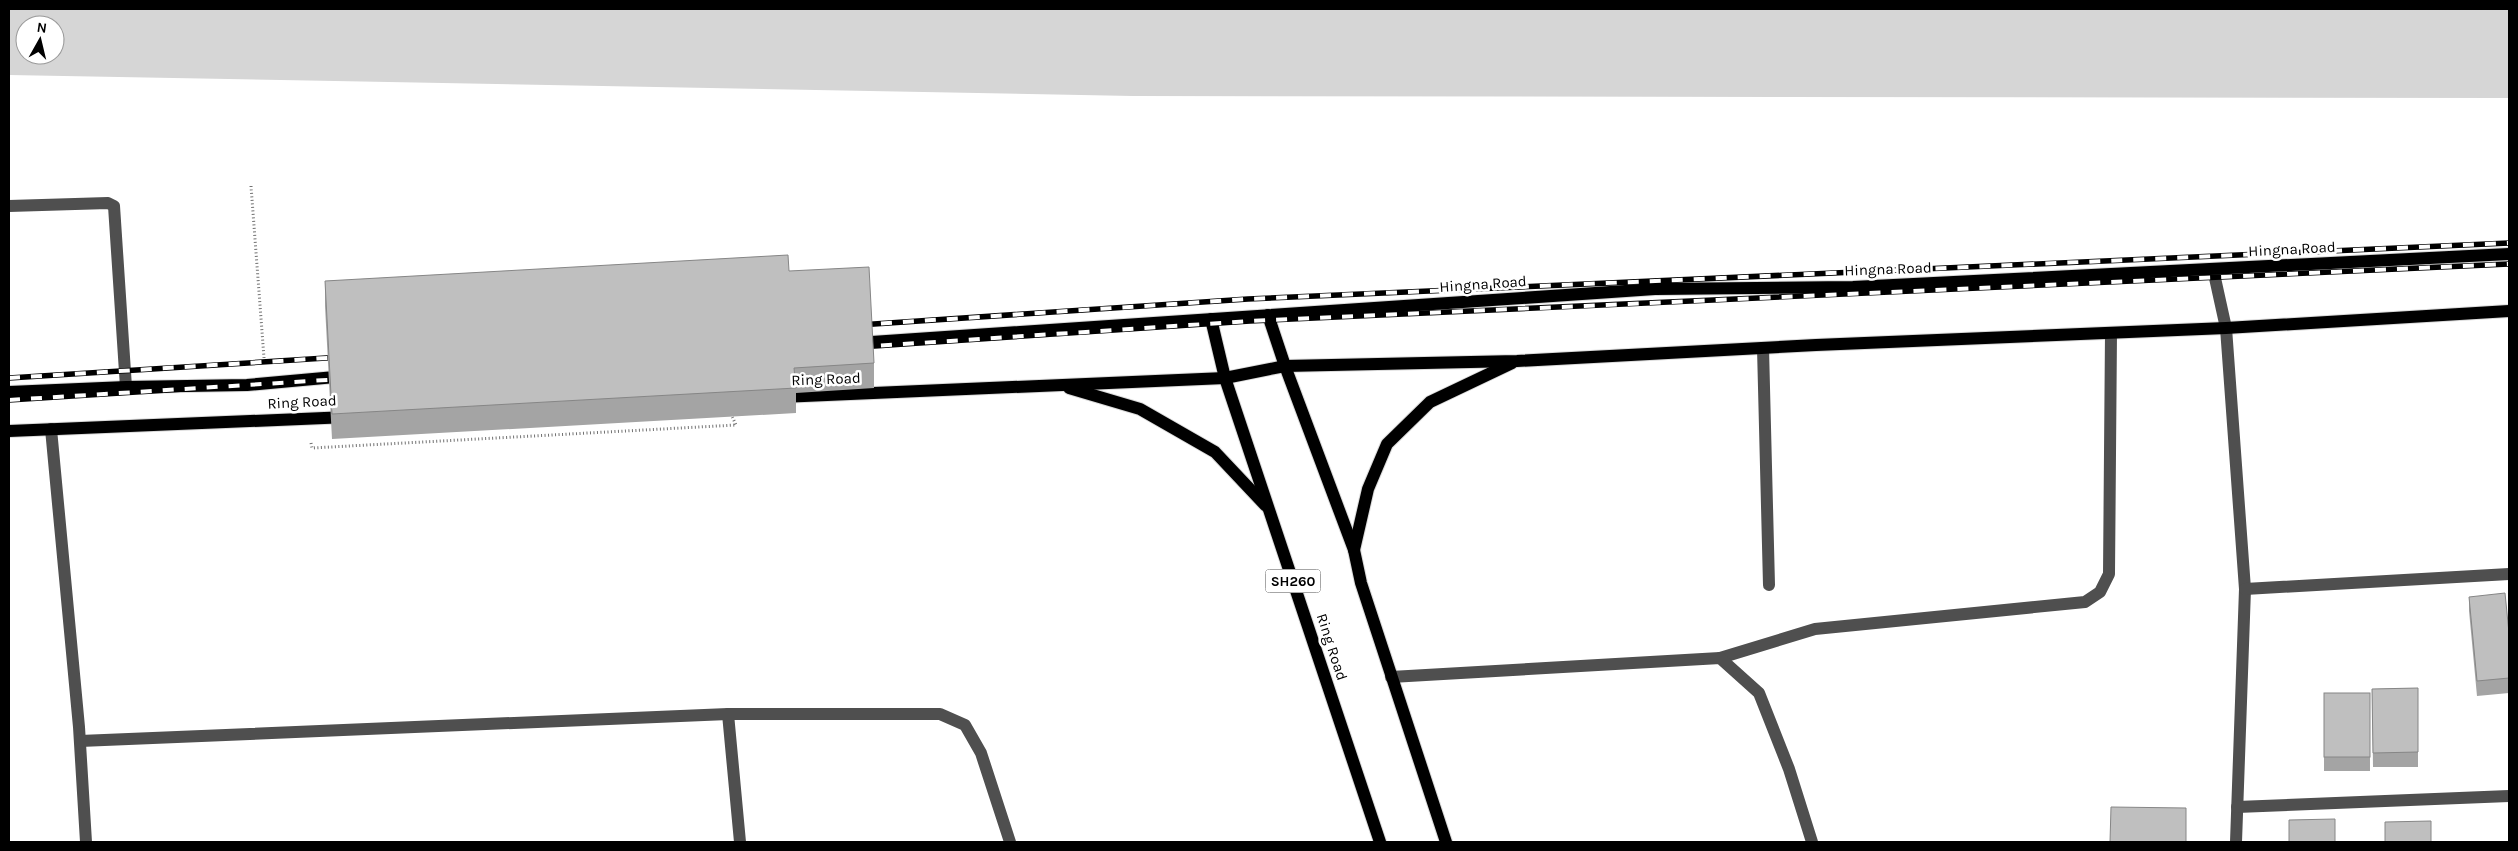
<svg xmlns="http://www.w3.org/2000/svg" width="2518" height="851" font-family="Karla,sans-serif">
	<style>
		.green { fill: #d6d6d6; fill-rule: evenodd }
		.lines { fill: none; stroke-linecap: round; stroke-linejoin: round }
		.major-casing { stroke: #dbdbdb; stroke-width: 14 }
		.path { stroke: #717171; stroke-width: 3; stroke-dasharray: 1 2.5; stroke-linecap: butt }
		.minor { stroke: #4f4f4f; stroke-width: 12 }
		.major { stroke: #000; stroke-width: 12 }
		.rail-casing { stroke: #000; stroke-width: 5.5 }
		.rail { stroke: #fff; stroke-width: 4; stroke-dasharray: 11; stroke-linecap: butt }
		.wall { fill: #a4a4a4 }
		.building { fill: #bfbfbf; stroke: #868686 }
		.labels { text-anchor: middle; stroke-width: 5; stroke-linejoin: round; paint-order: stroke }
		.shield { fill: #fff; stroke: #4c4c4c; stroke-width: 1 }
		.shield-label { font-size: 14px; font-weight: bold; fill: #000 }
		.street-label { font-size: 15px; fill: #000; stroke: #fff }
	</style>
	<rect width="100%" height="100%" fill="#fff"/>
	<path class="green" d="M9 9H2509V98L1133 96 9 75ZM25 25H55V55H25Z"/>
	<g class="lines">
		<defs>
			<g id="major">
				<path d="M1268 315 1285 366 1354 550 1361 583 1446 842"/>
				<path d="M1211 319 1225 378 1380 842"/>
				<path d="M857 343 1655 289 1853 287 2509 254"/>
				<path d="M1069 388 1140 409 1215 452 1266 506"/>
				<path d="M9 392 126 387 247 385 346 376"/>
				<path d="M781 397 1225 378 1285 366 1517 361 1816 345 2226 328 2509 311"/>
				<path d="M9 431 348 417"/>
				<path d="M1354 550 1368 489 1387 444 1430 402 1512 363"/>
			</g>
		</defs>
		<use href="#major" class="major-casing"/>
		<g class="path">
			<path d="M251 186 264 358"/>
			<path d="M311 443 312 448 736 425 731 414"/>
		</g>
		<g class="minor">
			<path d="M9 206 108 203 114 206 126 387"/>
			<path d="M2213 269 2226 328 2245 589 2236 842"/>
			<path d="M1763 348 1769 585"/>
			<path d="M51 429 79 727 86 842"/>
			<path d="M2245 589 2509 574"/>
			<path d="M1720 658 1815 629 2085 602 2100 592 2109 574 2111 333"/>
			<path d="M1391 677 1720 658 1759 693 1789 769 1812 842"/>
			<path d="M728 714 740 842"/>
			<path d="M80 741 728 714H940L965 725 981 753 1010 842"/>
			<path d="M2237 807 2509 796"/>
		</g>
		<use href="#major" class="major"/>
		<defs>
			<g id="rail">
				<path d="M859 325 1248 299 2509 243"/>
				<path d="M859 347 1250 321 2509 264"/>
				<path d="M9 378 342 357"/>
				<path d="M9 400 342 379"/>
			</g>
		</defs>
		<use href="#rail" class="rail-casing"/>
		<use href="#rail" class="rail"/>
	</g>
	<g class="wall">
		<path d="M789 271 874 363V388L796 393V413L332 439 325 306V281Z"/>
		<path d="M2469 597 2509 633V693L2477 696 2469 611Z"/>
		<path d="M2418 688V767H2373L2372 689Z"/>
		<rect x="2324" y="693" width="46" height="78"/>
	</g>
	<g class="building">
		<path d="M788 255 789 271 869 267 874 363 794 368 796 388 332 414 325 281Z"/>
		<path d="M2505 593 2509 633V678L2477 681 2469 597Z"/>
		<path d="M2418 688V752L2373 753 2372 689Z"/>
		<rect x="2324" y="693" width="46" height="64"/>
		<path d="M2111 807 2186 808V842H2110Z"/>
		<path d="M2335 819V842H2289V820Z"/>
		<path d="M2431 821V842H2385V822Z"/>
	</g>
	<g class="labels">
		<rect class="shield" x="1265.5" y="569.5" width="55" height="23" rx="4"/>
		<g class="shield-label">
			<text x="1293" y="586">SH260</text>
		</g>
		<g class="street-label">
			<text transform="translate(2292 249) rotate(-3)" y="5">Hingna Road</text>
			<text transform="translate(1888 269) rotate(-2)" y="5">Hingna Road</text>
			<text transform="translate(1483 284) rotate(-4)" y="5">Hingna Road</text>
			<text transform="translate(826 379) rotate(-2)" y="5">Ring Road</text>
			<text transform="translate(302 402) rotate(-3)" y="5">Ring Road</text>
			<text transform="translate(1332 647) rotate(72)" y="5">Ring Road</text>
		</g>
	</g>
	<rect width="2518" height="851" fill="none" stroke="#000000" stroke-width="20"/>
	<g transform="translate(40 40) rotate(8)"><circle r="24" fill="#ffffff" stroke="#999999"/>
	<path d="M0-4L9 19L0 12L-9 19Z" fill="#000000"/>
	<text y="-8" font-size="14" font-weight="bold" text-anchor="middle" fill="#000000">N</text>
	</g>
</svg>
